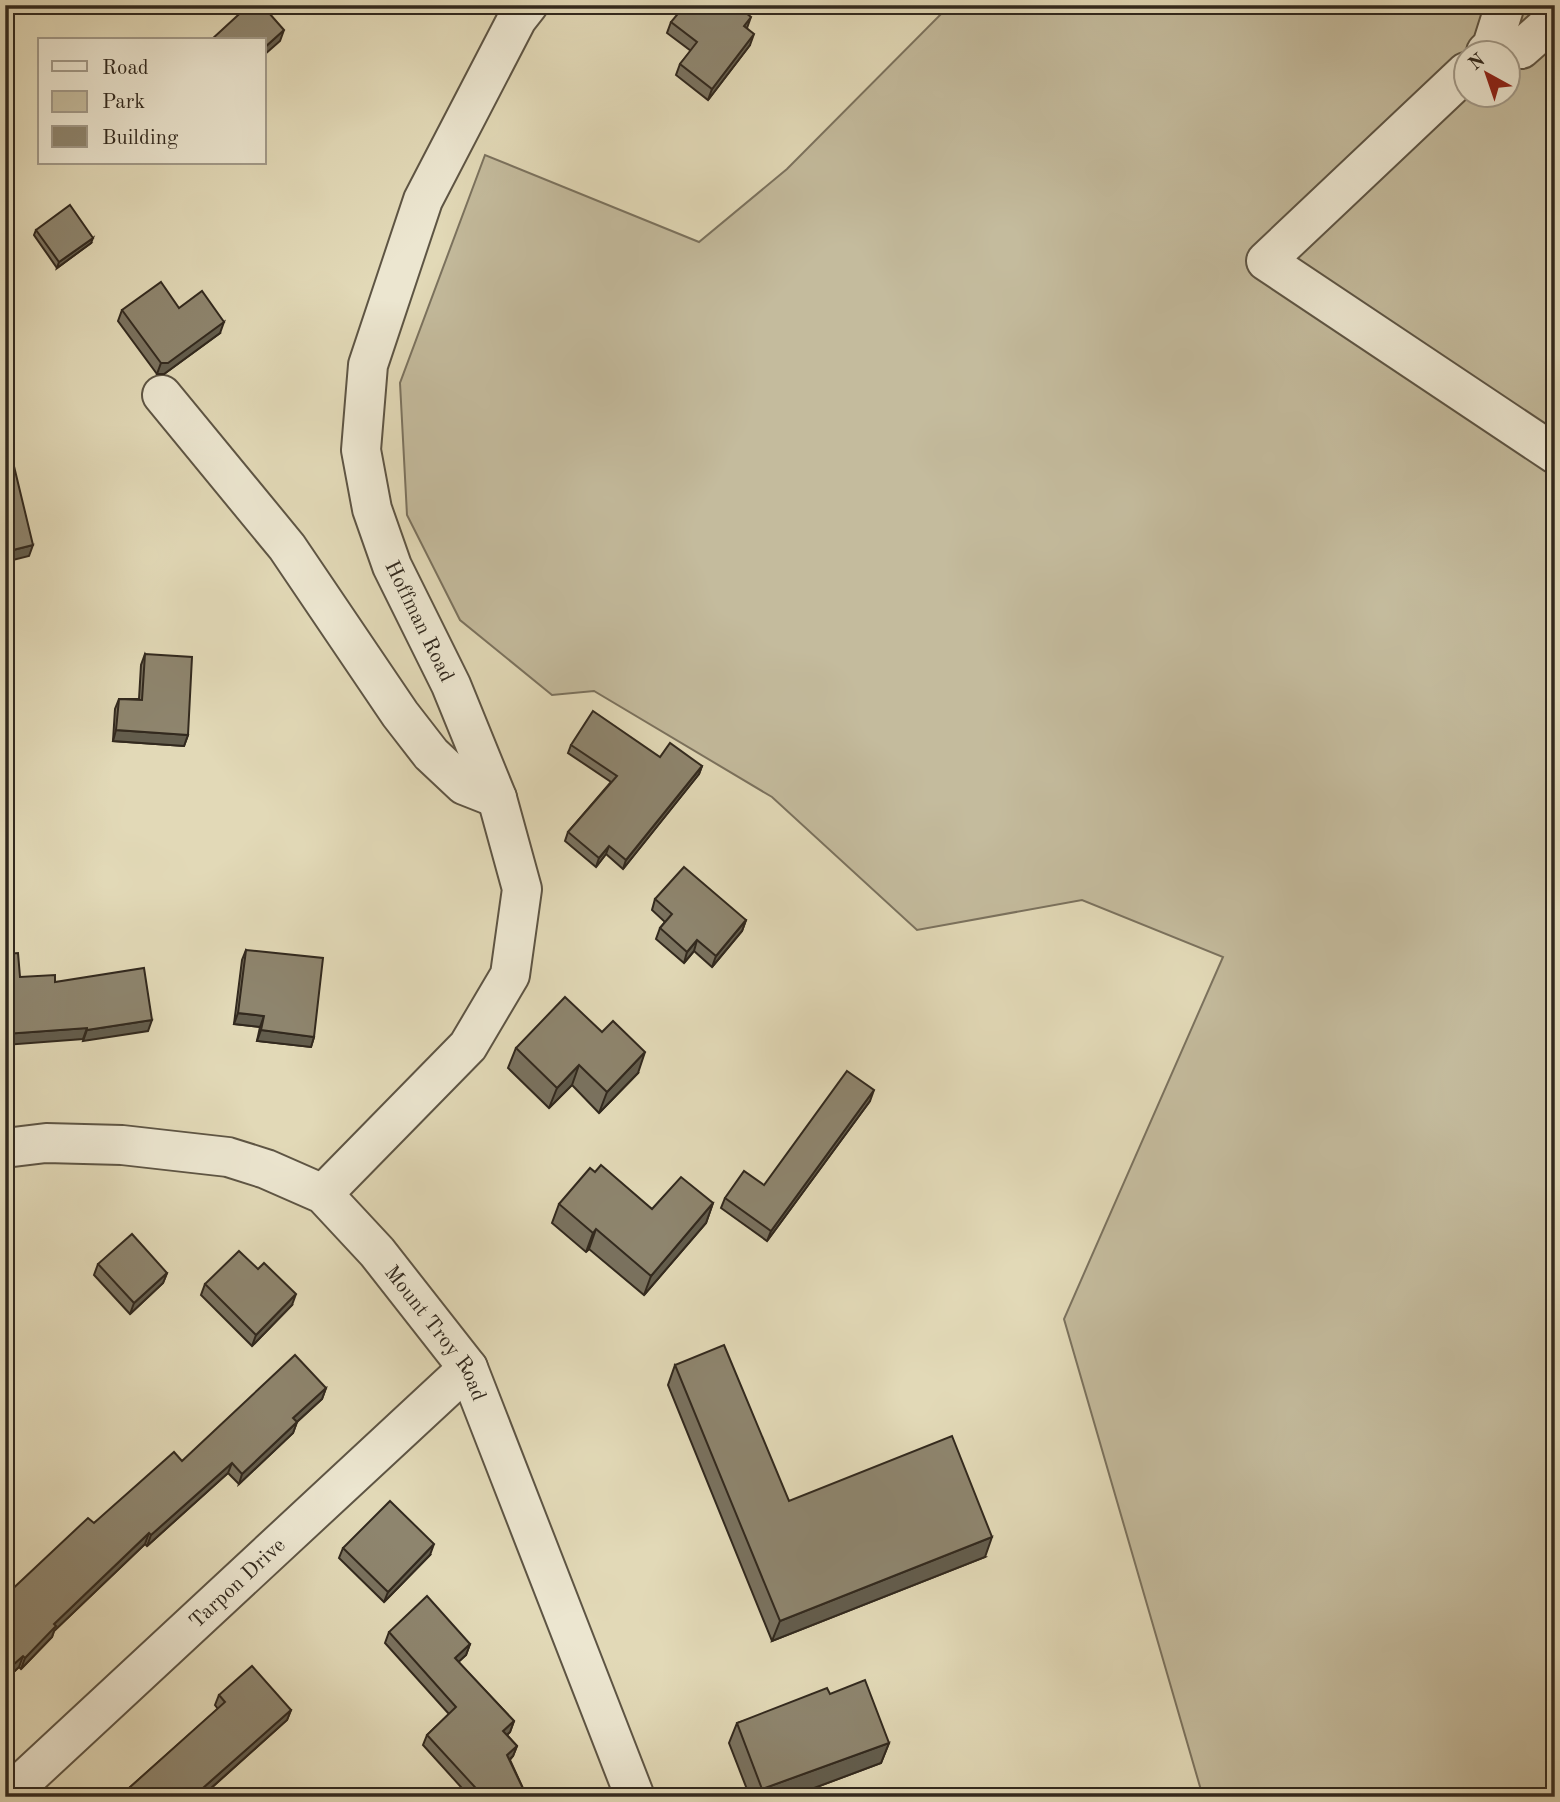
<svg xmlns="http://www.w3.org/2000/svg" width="1560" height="1802" font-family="'Old Standard TT',serif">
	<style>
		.green { fill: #c4bb9d; stroke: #7b725e; stroke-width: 2; fill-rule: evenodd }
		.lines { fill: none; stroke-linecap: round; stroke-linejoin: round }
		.minor-casing { stroke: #5e5544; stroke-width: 42 }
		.minor { stroke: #ece6d0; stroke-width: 38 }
		.wall { fill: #7a725f; stroke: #32291e; stroke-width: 2 }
		.shaded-wall { fill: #635d4d; stroke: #32291e; stroke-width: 2 }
		.building { fill: #8e856e; stroke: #32291e; stroke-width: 2 }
		.labels { text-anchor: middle; stroke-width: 5; stroke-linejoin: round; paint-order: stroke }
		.street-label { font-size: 21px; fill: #32291e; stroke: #ece6d0 }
	</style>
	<rect width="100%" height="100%" fill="#e2d9b7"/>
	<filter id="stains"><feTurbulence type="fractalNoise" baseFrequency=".00286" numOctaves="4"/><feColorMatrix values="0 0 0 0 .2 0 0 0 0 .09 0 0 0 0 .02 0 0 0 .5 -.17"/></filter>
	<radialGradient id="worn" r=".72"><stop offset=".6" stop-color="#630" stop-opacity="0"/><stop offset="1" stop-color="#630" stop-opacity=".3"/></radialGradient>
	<path class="green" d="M955 5H1555V1797H1203L1064 1319 1223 957 1082 900 917 930 772 797 594 691 552 695 460 620 407 515 400 383 485 155 699 242 787 169 945 10ZM1466 52H1508V94H1466Z"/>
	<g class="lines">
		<defs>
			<g id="minor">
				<path d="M1492 46 1521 49 1555 19"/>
				<path d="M1486 52 1492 46 1505 5"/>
				<path d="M1466 72 1266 261 1555 454"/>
				<path d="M162 395 287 547 400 714 431 754 464 785 497 798"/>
				<path id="s1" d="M5 1148 46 1143 122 1145 228 1157 266 1169 323 1194 377 1252 468 1368 635 1797"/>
				<path d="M323 1194 468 1046 510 975 522 889 497 798 451 685 392 566 372 509 361 450 368 365 423 200 517 19 528 5"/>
				<path id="s2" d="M6 1797 468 1368"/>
			</g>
		</defs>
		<use href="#minor" class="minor-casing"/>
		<use href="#minor" class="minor"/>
	</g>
	<g class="wall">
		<path d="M671 22 747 28 750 45 708 100 676 75 680 64 691 51 667 33Z"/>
		<path d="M36 230 91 243 57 268 34 235Z"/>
		<path d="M179 308 220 333 164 374H157L118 321 122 310Z"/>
		<path d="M145 654 188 735 184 746 113 741 115 709 119 699H139L141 665Z"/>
		<path d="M571 745 660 757 702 766 699 774 623 869 606 854 596 867 565 841 568 832 611 782 568 753Z"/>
		<path d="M655 899 746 920 742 931 712 967 694 951 684 963 656 939 660 928 665 922 652 910Z"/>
		<path d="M246 950 314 1037 311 1047 257 1041 260 1027 234 1024 242 960Z"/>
		<path d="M516 1048 638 1073 599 1113 572 1085 549 1108 508 1068Z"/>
		<path d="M870 1101 767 1241 721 1208 725 1198 764 1185Z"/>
		<path d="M595 1172 652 1209 713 1203 706 1223 644 1295 589 1249 586 1252 552 1223 559 1204Z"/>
		<path d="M98 1264 167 1273 163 1283 130 1314 94 1275Z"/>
		<path d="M205 1284 292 1305 252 1346 201 1295Z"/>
		<path d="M675 1365 789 1501 985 1557 772 1641 668 1385Z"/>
		<path d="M326 1388 322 1399 297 1422 293 1433 239 1484 228 1473 147 1546 145 1544 54 1631 52 1637 21 1669 19 1667 5 1680 94 1523 182 1461Z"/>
		<path d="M343 1548 430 1555 384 1602 339 1558Z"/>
		<path d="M389 1632 470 1644 466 1655 458 1662 514 1721 510 1732 507 1735 517 1746 513 1756 510 1760 527 1797H470L423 1745 427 1735 449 1714 385 1643Z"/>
		<path d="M830 1694 889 1743 881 1763 790 1797H750L729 1743 737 1723Z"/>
		<path d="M219 1695 291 1710 287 1720 208 1791 119 1797 218 1709 215 1705Z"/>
	</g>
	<g class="shaded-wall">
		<path d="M751 17 747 28 740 37 744 26Z"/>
		<path d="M284 30 280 41 264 55V48Z"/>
		<path d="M754 34 750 45 708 100 712 89Z"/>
		<path d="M93 238 91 243 57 268 59 262Z"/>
		<path d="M224 322 220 333 164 374H157L161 363Z"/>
		<path d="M33 545 29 556 5 562V552Z"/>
		<path d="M116 730 188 735 184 746 113 741Z"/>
		<path d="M702 766 699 774 623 869 626 860Z"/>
		<path d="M609 846 606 854 596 867 599 858Z"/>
		<path d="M746 920 742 931 712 967 716 956Z"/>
		<path d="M697 940 694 951 684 963 687 952Z"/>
		<path d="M238 1013 264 1016 260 1027 234 1024Z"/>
		<path d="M152 1020 148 1031 83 1041 87 1030Z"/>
		<path d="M87 1028 83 1039 5 1045V1034Z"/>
		<path d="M261 1030 314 1037 311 1047 257 1041Z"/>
		<path d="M645 1052 638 1073 599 1113 607 1092Z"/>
		<path d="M579 1065 572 1085 549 1108 557 1088Z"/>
		<path d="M874 1090 870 1101 767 1241 771 1231Z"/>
		<path d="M713 1203 706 1223 644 1295 651 1276Z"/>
		<path d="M596 1229 589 1249 586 1252 593 1233Z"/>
		<path d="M167 1273 163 1283 130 1314 134 1303Z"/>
		<path d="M296 1294 292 1305 252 1346 256 1335Z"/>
		<path d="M326 1388 322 1399 289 1429 293 1418Z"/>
		<path d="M297 1422 293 1433 239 1484 242 1474Z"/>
		<path d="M232 1463 228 1473 147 1546 151 1535Z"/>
		<path d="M149 1533 145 1544 54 1631 52 1637 21 1669 25 1658 54 1624Z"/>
		<path d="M992 1537 985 1557 772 1641 780 1621Z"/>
		<path d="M434 1544 430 1555 384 1602 388 1592Z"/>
		<path d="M470 1644 466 1655 451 1669 455 1658Z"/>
		<path d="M23 1656 19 1667 5 1680V1672Z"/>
		<path d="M291 1710 287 1720 201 1797 204 1787Z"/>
		<path d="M514 1721 510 1732 499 1742 503 1731Z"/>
		<path d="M889 1743 881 1763 790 1797H759L762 1789Z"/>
		<path d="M517 1746 513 1756 503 1765 507 1755Z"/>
	</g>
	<g class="building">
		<path d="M249 5H262L284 30 264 48V40H211Z"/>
		<path d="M685 5H736L751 17 744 26 754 34 712 89 680 64 697 42 671 22Z"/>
		<path d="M70 205 93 238 59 262 36 230Z"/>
		<path d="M161 282 179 308 202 291 224 322 168 363H161L122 310Z"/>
		<path d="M12 458 33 545 5 552V460Z"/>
		<path d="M145 654 192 657 188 735 116 730 119 699 142 700Z"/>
		<path d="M593 711 660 757 670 743 702 766 626 860 609 846 599 858 568 832 617 776 571 745Z"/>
		<path d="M684 867 746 920 716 956 697 940 687 952 660 928 672 914 655 899Z"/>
		<path d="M246 950 323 958 314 1037 261 1030 264 1016 238 1013Z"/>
		<path d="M18 953 20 977 55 975V982L144 968 152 1020 87 1030V1028L5 1034V954Z"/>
		<path d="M565 997 602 1032 613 1021 645 1052 607 1092 579 1065 557 1088 516 1048Z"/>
		<path d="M847 1071 874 1090 771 1231 725 1198 744 1171 764 1185Z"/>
		<path d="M601 1165 652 1209 681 1177 713 1203 651 1276 596 1229 593 1233 559 1204 590 1168 595 1172Z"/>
		<path d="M132 1234 167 1273 134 1303 98 1264Z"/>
		<path d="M239 1251 258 1269 264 1263 296 1294 256 1335 205 1284Z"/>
		<path d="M724 1345 789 1501 952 1436 992 1537 780 1621 675 1365Z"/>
		<path d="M295 1355 326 1388 293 1418 297 1422 242 1474 232 1463 151 1535 149 1533 54 1624 56 1626 25 1658 23 1656 5 1672V1596L88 1518 94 1523 174 1452 182 1461Z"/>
		<path d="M390 1501 434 1544 388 1592 343 1548Z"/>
		<path d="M427 1596 470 1644 455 1658 514 1721 503 1731 517 1746 507 1755 527 1797H484L427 1735 456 1707 389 1632Z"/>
		<path d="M252 1666 291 1710 204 1787 214 1797H119L225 1702 219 1695Z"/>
		<path d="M865 1680 889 1743 762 1789 737 1723 827 1688 830 1694Z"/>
	</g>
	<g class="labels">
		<g class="street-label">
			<text transform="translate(420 621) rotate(64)" y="7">Hoffman Road</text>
			<text dy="7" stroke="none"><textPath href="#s1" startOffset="506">Mount Troy Road</textPath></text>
			<text dy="7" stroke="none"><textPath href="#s2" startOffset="315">Tarpon Drive</textPath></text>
		</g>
	</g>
	<rect width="1560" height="1802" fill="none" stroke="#e2d9b7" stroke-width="28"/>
	<rect x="7" y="7" width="1546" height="1788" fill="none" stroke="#32291e" stroke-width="3.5"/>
	<rect x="14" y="14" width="1532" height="1774" fill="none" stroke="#32291e" stroke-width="2"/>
	<rect x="38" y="38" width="228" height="126" fill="#ece6d0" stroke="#a29a89" stroke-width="2"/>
	<rect x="52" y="61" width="35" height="10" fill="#ece6d0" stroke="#a29a89" stroke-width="2"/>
	<text x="102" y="74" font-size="21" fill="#32291e">Road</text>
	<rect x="52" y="91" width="35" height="21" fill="#c4bb9d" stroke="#a29a89" stroke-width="2"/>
	<text x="102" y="108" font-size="21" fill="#32291e">Park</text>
	<rect x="52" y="126" width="35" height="21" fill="#8e856e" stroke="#a29a89" stroke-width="2"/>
	<text x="102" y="144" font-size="21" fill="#32291e">Building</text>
	<g transform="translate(1487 74) rotate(320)"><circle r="33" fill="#ece6d0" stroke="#a29a89" stroke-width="2"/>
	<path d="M0-5L12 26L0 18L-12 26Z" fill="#8f2418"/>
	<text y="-10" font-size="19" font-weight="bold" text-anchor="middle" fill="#32291e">N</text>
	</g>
	<rect width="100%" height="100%" filter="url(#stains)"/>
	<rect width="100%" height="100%" fill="url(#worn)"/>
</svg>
